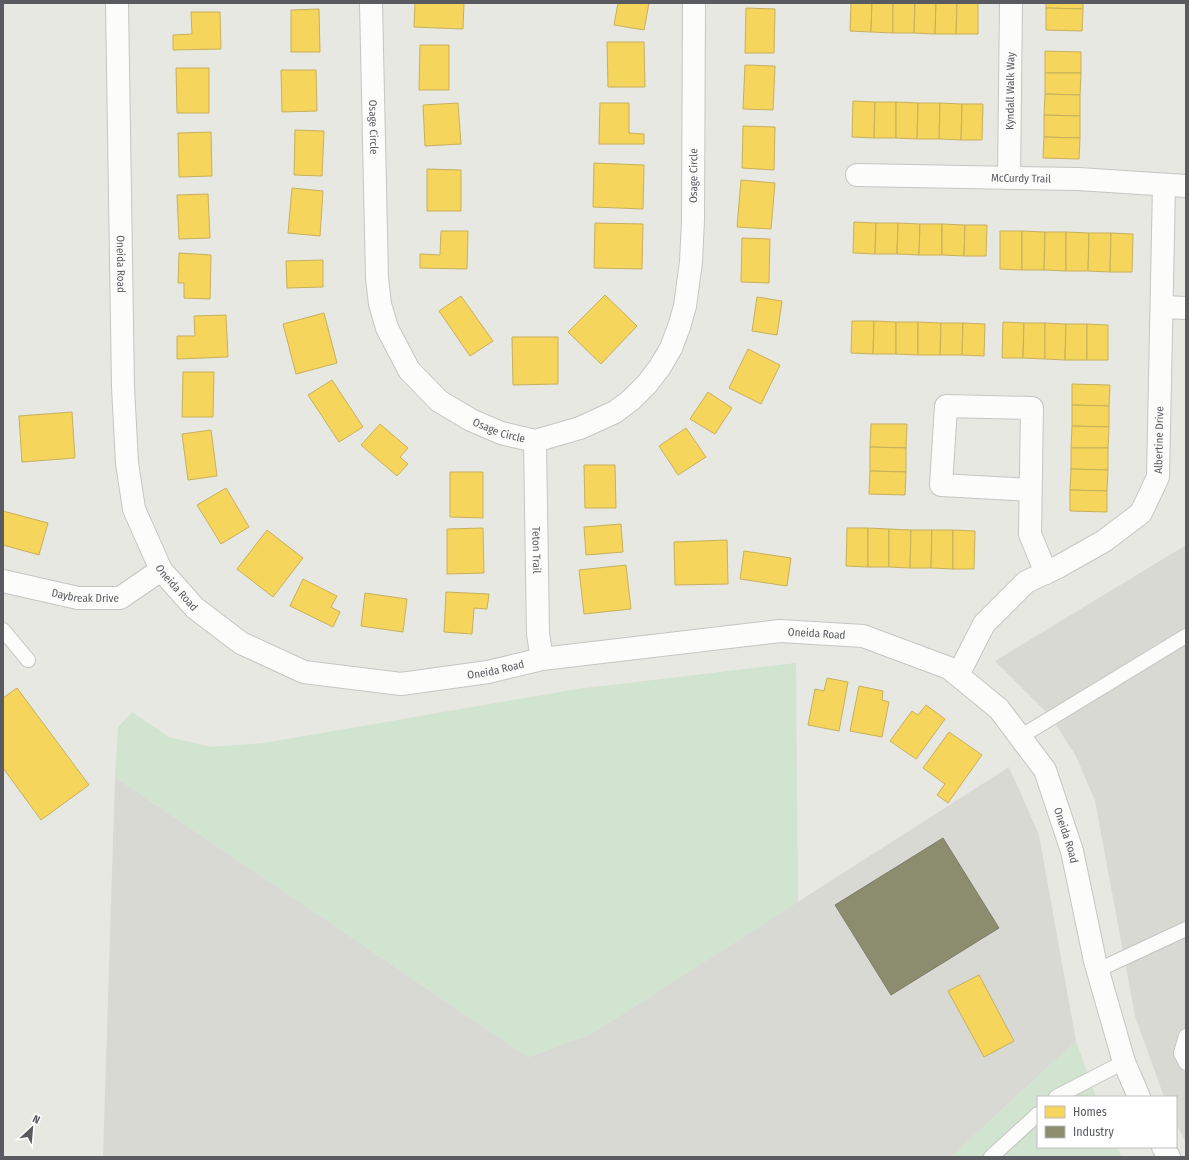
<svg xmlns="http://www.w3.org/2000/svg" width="1189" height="1160" font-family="'Fira Sans Condensed',sans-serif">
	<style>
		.industrial { fill: #d9d9d4 }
		.green { fill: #d0e4d0 }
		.homes { fill: #f6d55c; stroke: #c7b05d }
		.industry { fill: #8c8c6e; stroke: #7d7d6a }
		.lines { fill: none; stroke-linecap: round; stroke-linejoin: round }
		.lane-casing { stroke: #c5c5c3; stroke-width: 16 }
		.street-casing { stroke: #c5c5c3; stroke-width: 24 }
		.lane { stroke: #fcfcfb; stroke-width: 14 }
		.street { stroke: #fcfcfb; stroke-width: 22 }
		.labels { text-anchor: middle; stroke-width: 4; stroke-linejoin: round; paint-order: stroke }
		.street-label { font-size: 11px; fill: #595b60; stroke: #fff }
	</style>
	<rect width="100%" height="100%" fill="#e8e8e3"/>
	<g class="industrial">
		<path d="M1186 545V1142L1176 1124V1097H1164L1135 1016 1095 801 1076 756 1050 716 995 661Z"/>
		<path d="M1009 767 1039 835 1076 1041 951 1157H103L115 777 528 1057 591 1034Z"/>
	</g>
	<g class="green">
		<path d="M796 663 798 902 591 1034 528 1057 115 777 118 727 132 712 169 737 211 747 264 743 577 689Z"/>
		<path d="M1076 1041 1096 1097H1038V1147H1116L1122 1157H951Z"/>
	</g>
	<g class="homes">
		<path d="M415 3H464L463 29 414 27Z"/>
		<path d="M618 3H649L644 30 614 25Z"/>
		<path d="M851 3H872L871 32 850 31Z"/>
		<path d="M872 3H893V33L871 32Z"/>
		<path d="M893 3H915L914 33H893Z"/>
		<path d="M915 3H936L935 34 914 33Z"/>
		<path d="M936 3H957L956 34H935Z"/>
		<path d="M957 3H978V34H956Z"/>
		<path d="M1046 3H1083V9L1046 8Z"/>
		<path d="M746 8 775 9 774 53H745Z"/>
		<path d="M1046 8 1083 9 1082 31 1046 30Z"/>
		<path d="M319 9 320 52H291V10Z"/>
		<path d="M191 12H220L221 49 173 50V35L192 34Z"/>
		<path d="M607 42H644L645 87H608Z"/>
		<path d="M420 45H449V90H419Z"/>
		<path d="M1045 51 1081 52V73H1045Z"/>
		<path d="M745 65 775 66 773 110 743 109Z"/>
		<path d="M176 68H209V113H177Z"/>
		<path d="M281 70H316L317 111 282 112Z"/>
		<path d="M1045 73H1081L1080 95 1045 94Z"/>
		<path d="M1045 94 1080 95V116L1044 115Z"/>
		<path d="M853 101 875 102 874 138 852 137Z"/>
		<path d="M875 102H896V138H874Z"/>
		<path d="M896 102 918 103 917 139 896 138Z"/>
		<path d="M458 103 461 144 425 146 423 105Z"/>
		<path d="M600 103H629V133L644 134V144H599Z"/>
		<path d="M918 103H940L939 139H917Z"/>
		<path d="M940 103 962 104 961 140 939 139Z"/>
		<path d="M962 104H983L982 140H961Z"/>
		<path d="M1044 115 1080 116V138L1044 137Z"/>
		<path d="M743 126 775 127 774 170 742 168Z"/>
		<path d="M295 130 324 131 322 176 294 175Z"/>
		<path d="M211 132 212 176 179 177 178 133Z"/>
		<path d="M1044 137 1080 138 1079 159 1043 158Z"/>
		<path d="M594 163 644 165 643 209 593 207Z"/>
		<path d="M427 169 461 170V211H427Z"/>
		<path d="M741 180 775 183 771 229 737 227Z"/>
		<path d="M292 188 323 191 320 236 288 233Z"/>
		<path d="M208 194 210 238 179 239 177 195Z"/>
		<path d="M854 222 876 223 875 254 853 253Z"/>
		<path d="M595 223 643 224 642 269 594 268Z"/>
		<path d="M876 223H898L897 254H875Z"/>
		<path d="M898 223 920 224 919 255 897 254Z"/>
		<path d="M920 224H942V255H919Z"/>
		<path d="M942 224 965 225 964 256 942 255Z"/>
		<path d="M965 225H987L986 256H964Z"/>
		<path d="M441 231H468L467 269 420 268V254L440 255Z"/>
		<path d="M1000 231H1022V270L1000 269Z"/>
		<path d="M1022 231 1045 232 1044 270H1022Z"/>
		<path d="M1045 232H1066V271L1044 270Z"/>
		<path d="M1066 232 1089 233 1088 271H1066Z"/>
		<path d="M1089 233H1111L1110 272 1088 271Z"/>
		<path d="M1111 233 1133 234 1132 272H1110Z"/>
		<path d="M742 238 770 239 769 283 741 282Z"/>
		<path d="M179 253 211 255 210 299 184 298V283H178Z"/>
		<path d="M323 260V287L287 288 286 261Z"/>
		<path d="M605 295 637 326 601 364 568 332Z"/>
		<path d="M461 296 493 341 470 356 439 311Z"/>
		<path d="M757 297 782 301 777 335 752 331Z"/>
		<path d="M324 313 337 363 296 374 283 324Z"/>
		<path d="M226 315 228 357 177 359V336H195L194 316Z"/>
		<path d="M852 321H874L873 354 851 353Z"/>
		<path d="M874 321 896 322V354H873Z"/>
		<path d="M896 322H918V355L896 354Z"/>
		<path d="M918 322 941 323 940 355H918Z"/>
		<path d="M1003 322 1024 323 1023 358H1002Z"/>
		<path d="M941 323H963L962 355H940Z"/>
		<path d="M963 323 985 324 984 356 962 355Z"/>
		<path d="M1024 323H1045V359L1023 358Z"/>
		<path d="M1045 323 1066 324 1065 360 1045 359Z"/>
		<path d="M1066 324H1087V360H1065Z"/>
		<path d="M1087 324 1108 325V360H1087Z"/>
		<path d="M512 337H558V384L513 385Z"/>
		<path d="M748 349 780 365 761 404 729 388Z"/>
		<path d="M183 372H214L213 417H182Z"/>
		<path d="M332 380 363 427 339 442 308 395Z"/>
		<path d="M1072 384 1110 385 1109 406 1072 405Z"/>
		<path d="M708 392 732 408 715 434 690 419Z"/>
		<path d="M1072 405 1109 406V427L1072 426Z"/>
		<path d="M72 412 75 458 22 462 19 416Z"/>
		<path d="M380 424 408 448 400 457 408 464 397 476 361 445Z"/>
		<path d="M871 424H907L906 448 870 447Z"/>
		<path d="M1072 426 1109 427 1108 448H1071Z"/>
		<path d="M686 428 706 457 678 475 659 446Z"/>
		<path d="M211 430 217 476 188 480 182 434Z"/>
		<path d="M870 447 906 448V472L870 471Z"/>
		<path d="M1071 448H1108V470L1071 469Z"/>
		<path d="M584 465H615L616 508H585Z"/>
		<path d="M1071 469 1108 470 1107 491 1070 490Z"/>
		<path d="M870 471 906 472 905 495 869 494Z"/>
		<path d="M450 472H483V518L450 517Z"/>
		<path d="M226 488 249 527 221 544 197 505Z"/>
		<path d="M1070 490 1107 491V512L1070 511Z"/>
		<path d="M3 511 48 523 39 555 3 545Z"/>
		<path d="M621 524 623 552 586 555 584 527Z"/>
		<path d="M483 528 484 573 447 574V529Z"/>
		<path d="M847 528H868V567L846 566Z"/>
		<path d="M868 528 889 529V567H868Z"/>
		<path d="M889 529 911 530 910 568 889 567Z"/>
		<path d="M267 530 303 558 273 597 237 569Z"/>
		<path d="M911 530H932L931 568H910Z"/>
		<path d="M932 530H953V569L931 568Z"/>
		<path d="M953 530 975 531 974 569H953Z"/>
		<path d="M727 540 728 584 675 585 674 542Z"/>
		<path d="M744 551 791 558 787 586 740 579Z"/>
		<path d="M626 565 631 609 584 614 579 570Z"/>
		<path d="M303 579 337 596 331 607 340 612 333 627 290 606Z"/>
		<path d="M446 592 489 594 487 609 474 608 472 634 444 632Z"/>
		<path d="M365 593 407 599 403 632 361 626Z"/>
		<path d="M827 678 848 682 839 731 808 725 815 689 824 691Z"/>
		<path d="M859 686 883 691 882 700 889 702 882 737 850 731Z"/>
		<path d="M17 688 89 785 41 820 3 768V698Z"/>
		<path d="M926 705 945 719 916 759 890 741 912 711 918 715Z"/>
		<path d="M949 732 982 755 948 803 937 795 945 784 923 768Z"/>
		<path d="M979 975 1014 1041 984 1057 948 991Z"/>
	</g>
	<path class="industry" d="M943 838 999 928 891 995 835 905Z"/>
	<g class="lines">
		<defs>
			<g id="lane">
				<path d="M3 630 28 660"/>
				<path d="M1020 737 1186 636"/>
				<path d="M1098 970 1186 929"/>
				<path d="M1186 1036 1181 1053 1186 1063"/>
				<path d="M1056 1097 1124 1062"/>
				<path d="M991 1157 1038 1114"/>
			</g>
			<g id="street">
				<path id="s1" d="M117 3 123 387 127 463 134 509 161 570 195 608 241 643 304 672 401 684 488 672 542 659 780 631 863 636 949 668 999 709 1045 770 1072 851 1095 961 1124 1062 1139 1097"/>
				<path id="s2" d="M371 3 377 278 380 304 387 328 409 370 439 401 471 420 501 433 535 441 580 428 615 412 631 400 647 384 660 367 671 348 679 327 685 306 691 262 693 220 694 3"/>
				<path id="s3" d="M857 175 1078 179 1186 186"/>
				<path id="s4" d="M1009 178 1011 3"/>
				<path d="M1162 307 1186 308"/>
				<path id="s5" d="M535 441 538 634 542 659"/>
				<path d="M1030 490 941 485 946 406 1032 408 1030 534 1046 573"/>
				<path id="s6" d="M3 581 78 598H120L161 570"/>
				<path id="s7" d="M958 675 984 624 1026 582 1058 567 1104 541 1141 513 1158 477 1164 185"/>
				<path d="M1163 1147 1169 1157"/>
			</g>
		</defs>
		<use href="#lane" class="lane-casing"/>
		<use href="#street" class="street-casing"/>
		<use href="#lane" class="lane"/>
		<use href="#street" class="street"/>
	</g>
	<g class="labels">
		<g class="street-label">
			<text dy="4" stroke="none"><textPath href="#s4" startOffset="87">Kyndall Walk Way</textPath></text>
			<text dy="4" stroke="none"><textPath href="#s2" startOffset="124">Osage Circle</textPath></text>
			<text dy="4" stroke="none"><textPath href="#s2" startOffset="868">Osage Circle</textPath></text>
			<text dy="4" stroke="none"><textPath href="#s3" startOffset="164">McCurdy Trail</textPath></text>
			<text dy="4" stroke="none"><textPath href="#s1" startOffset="261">Oneida Road</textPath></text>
			<text dy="4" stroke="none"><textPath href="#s2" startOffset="484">Osage Circle</textPath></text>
			<text dy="4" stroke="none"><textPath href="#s7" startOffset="328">Albertine Drive</textPath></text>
			<text dy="4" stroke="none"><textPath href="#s5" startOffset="109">Teton Trail</textPath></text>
			<text dy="4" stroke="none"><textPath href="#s1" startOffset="597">Oneida Road</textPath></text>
			<text dy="4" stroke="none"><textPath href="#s6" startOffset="84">Daybreak Drive</textPath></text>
			<text dy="4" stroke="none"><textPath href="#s1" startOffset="1269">Oneida Road</textPath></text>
			<text dy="4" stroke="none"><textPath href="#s1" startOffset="945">Oneida Road</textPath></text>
			<text dy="4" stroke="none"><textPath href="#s1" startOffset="1617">Oneida Road</textPath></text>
		</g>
	</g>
	<rect width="1189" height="1160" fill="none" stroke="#595b60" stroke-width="8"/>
	<rect x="1037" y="1096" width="140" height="52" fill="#ffffff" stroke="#bdbdbf"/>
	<rect x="1045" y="1106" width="20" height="12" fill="#f6d55c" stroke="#bdbdbf"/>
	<text x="1073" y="1116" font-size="12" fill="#595b60">Homes</text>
	<rect x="1045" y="1126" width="20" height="12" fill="#8c8c6e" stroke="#bdbdbf"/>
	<text x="1073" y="1136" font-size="12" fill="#595b60">Industry</text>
	<g transform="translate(32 1128) rotate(26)" stroke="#ffffff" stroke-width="3" paint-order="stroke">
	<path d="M0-3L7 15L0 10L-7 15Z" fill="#595b60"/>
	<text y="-6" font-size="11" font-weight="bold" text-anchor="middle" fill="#595b60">N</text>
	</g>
</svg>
